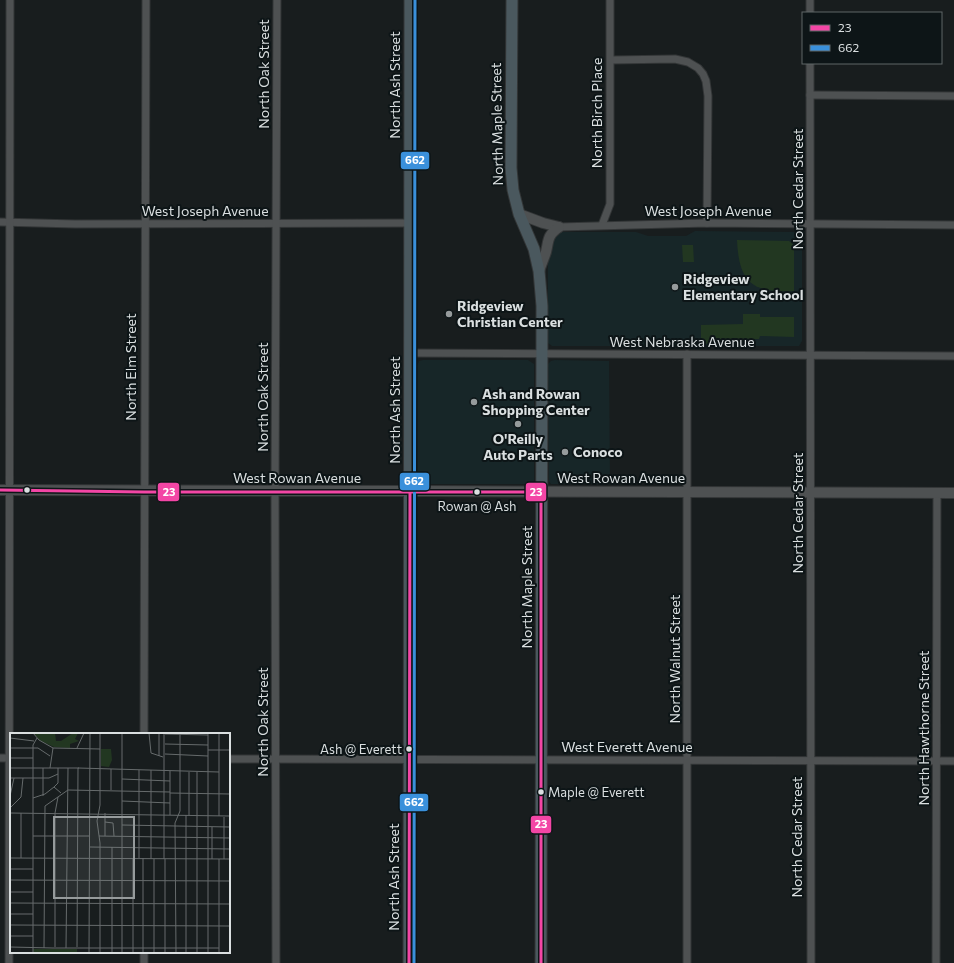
<svg xmlns="http://www.w3.org/2000/svg" width="954" height="963" font-family="Commissioner,sans-serif">
	<style>
		.built { fill: #172628 }
		.green { fill: #223721 }
		.lines { fill: none; stroke-linecap: round; stroke-linejoin: round }
		.street-casing { stroke: #333637; stroke-width: 9 }
		.secondary-casing { stroke: #333637; stroke-width: 12 }
		.primary-casing { stroke: #333637; stroke-width: 13 }
		.street { stroke: #4e5152; stroke-width: 7 }
		.secondary { stroke: #4e5152; stroke-width: 10 }
		.primary { stroke: #4a585e; stroke-width: 11 }
		.bus-1-casing { stroke: #0d1517; stroke-width: 6 }
		.bus-2-casing { stroke: #0d1517; stroke-width: 6 }
		.bus-1 { stroke: #f346a5; stroke-width: 3 }
		.bus-2 { stroke: #3a90db; stroke-width: 3 }
		.poi-dot { fill: #969b9c; stroke: #0d1517; stroke-width: 1.5 }
		.bus-dot { fill: #dadfe0; stroke: #0d1517; stroke-width: 1.5 }
		.labels { text-anchor: middle; stroke-width: 4; stroke-linejoin: round; paint-order: stroke }
		.bus-label { font-size: 13px; fill: #dadfe0; stroke: #0d1517 }
		.street-label { font-size: 14px; fill: #dadfe0; stroke: #0d1517 }
		.poi-label { font-size: 14px; font-weight: bold; fill: #dadfe0; stroke: #0d1517; text-anchor: start }
		.inset-road { fill: none; stroke: #666b6c; stroke-width: 1 }
		.view { fill: #969b9c; fill-opacity: 0.15; stroke: #969b9c; stroke-width: 2 }
		.inset-edge { fill: none; stroke: #dadfe0; stroke-width: 2 }
		.line-badge { stroke: #0d1517; stroke-width: 1.5 }
		.badge-label { font-size: 11px; text-anchor: middle; font-weight: bold; fill: #fff }
	</style>
	<rect width="100%" height="100%" fill="#181d1e"/>
	<g class="built">
		<path d="M695 231 799 232 802 236V341L799 346H552L548 343V245L557 232H636L648 236H686Z"/>
		<path d="M423 360H528L534 364V481L530 484H421L418 482 416 476 417 366 419 361Z"/>
		<path d="M555 360 609 361 610 482 608 484H551L549 481 548 364 551 361Z"/>
	</g>
	<g class="green">
		<path d="M737 240 789 241 794 245V291C752 293 739 283 737 240Z"/>
		<path d="M682 245H693L694 262H683Z"/>
		<path d="M743 314H760V317H794V337L760 336 759 339H743V343L701 344V325L743 324Z"/>
	</g>
	<g class="lines">
		<defs>
			<g id="street">
				<path d="M810 0V13"/>
				<path d="M611 60 675 59 688 62 698 68 703 74 706 81 708 96 707 223"/>
				<path d="M810 63 811 963"/>
				<path d="M810 95 954 96"/>
				<path d="M0 222 75 224 410 223"/>
				<path d="M602 225 610 204V0"/>
				<path d="M559 227 707 223 954 225"/>
				<path d="M410 353 954 356"/>
				<path d="M144 734 146 0"/>
				<path d="M0 758H11"/>
				<path d="M229 759 954 761"/>
				<path d="M144 952V963"/>
				<path d="M9 963 10 0"/>
				<path d="M276 963 275 491 277 0"/>
				<path d="M687 963V354"/>
				<path d="M936 963 937 493"/>
			</g>
			<g id="secondary">
				<path d="M519 214 543 223 559 227"/>
				<path d="M539 271C541 265 544 258 546 252 549 239 547 236 559 227"/>
				<path d="M0 490C318 492 636 490 954 493"/>
			</g>
			<g id="primary">
				<path d="M512 0 511 168 513 190 519 214 534 249 539 271 542 306 541 963"/>
				<path d="M409 963 410 0"/>
			</g>
		</defs>
		<use href="#street" class="street-casing"/>
		<use href="#secondary" class="secondary-casing"/>
		<use href="#primary" class="primary-casing"/>
		<use href="#street" class="street"/>
		<use href="#secondary" class="secondary"/>
		<use href="#primary" class="primary"/>
		<defs>
			<g id="bus-1">
				<path d="M0 490 144 492H541V963"/>
				<path d="M409 963 410 492"/>
			</g>
			<path id="bus-2" d="M414 963 415 0"/>
		</defs>
		<use href="#bus-1" class="bus-1-casing"/>
		<use href="#bus-2" class="bus-2-casing"/>
		<use href="#bus-1" class="bus-1"/>
		<use href="#bus-2" class="bus-2"/>
	</g>
	<g class="poi-dot">
		<circle cx="675" cy="287" r="4"/>
		<circle cx="449" cy="314" r="4"/>
		<circle cx="474" cy="402" r="4"/>
		<circle cx="518" cy="424" r="4"/>
		<circle cx="565" cy="452" r="4"/>
	</g>
	<g class="bus-dot">
		<circle cx="27" cy="490" r="3.5"/>
		<circle cx="477" cy="492" r="3.5"/>
		<circle cx="409" cy="749" r="3.5"/>
		<circle cx="541" cy="792" r="3.5"/>
	</g>
	<g class="labels">
		<g class="bus-label">
			<text x="477" y="511">Rowan @ Ash</text>
			<text x="402" y="754" text-anchor="end">Ash @ Everett</text>
			<text x="548" y="797" text-anchor="start">Maple @ Everett</text>
		</g>
		<g class="street-label">
			<text transform="translate(264 74) rotate(-90)" y="5">North Oak Street</text>
			<text transform="translate(395 85) rotate(-90)" y="5">North Ash Street</text>
			<text transform="translate(597 113) rotate(-90)" y="5">North Birch Place</text>
			<text transform="translate(497 124) rotate(-91)" y="5">North Maple Street</text>
			<text transform="translate(798 189) rotate(-90)" y="5">North Cedar Street</text>
			<text x="205" y="216">West Joseph Avenue</text>
			<text x="708" y="216">West Joseph Avenue</text>
			<text x="682" y="347">West Nebraska Avenue</text>
			<text transform="translate(131 367) rotate(-90)" y="5">North Elm Street</text>
			<text transform="translate(263 397) rotate(-90)" y="5">North Oak Street</text>
			<text transform="translate(395 410) rotate(-90)" y="5">North Ash Street</text>
			<text x="297" y="483">West Rowan Avenue</text>
			<text x="621" y="483">West Rowan Avenue</text>
			<text transform="translate(798 513) rotate(-90)" y="5">North Cedar Street</text>
			<text transform="translate(527 587) rotate(-90)" y="5">North Maple Street</text>
			<text transform="translate(675 659) rotate(-90)" y="5">North Walnut Street</text>
			<text transform="translate(263 722) rotate(-90)" y="5">North Oak Street</text>
			<text transform="translate(924 728) rotate(-90)" y="5">North Hawthorne Street</text>
			<text x="627" y="752">West Everett Avenue</text>
			<text transform="translate(797 837) rotate(-90)" y="5">North Cedar Street</text>
			<text transform="translate(394 877) rotate(-90)" y="5">North Ash Street</text>
		</g>
		<g class="poi-label">
			<text x="683" y="284">Ridgeview<tspan x="683" dy="16">Elementary School</tspan></text>
			<text x="457" y="311">Ridgeview<tspan x="457" dy="16">Christian Center</tspan></text>
			<text x="482" y="399">Ash and Rowan<tspan x="482" dy="16">Shopping Center</tspan></text>
			<text x="518" y="444" text-anchor="middle">O'Reilly<tspan x="518" dy="16">Auto Parts</tspan></text>
			<text x="573" y="457">Conoco</text>
		</g>
	</g>
	<g transform="translate(10 733)">
		<rect width="220" height="220" fill="#181d1e"/>
		<path d="M24 0H45L46 8H51L63 0H68L65 6 69 8 60 11V15L44 14 29 7ZM91 16H101L102 27 99 34 91 33ZM23 216H67V220H24Z" fill="#223721"/>
		<path class="inset-road" d="M23 0 29 7 43 15 90 16M139 0 141 20M149 0V23M198 0V220M209 0V83M220 0V65M155 1 198 2M0 5 24 8M155 11 198 12M0 15H28L40 23M67 15 74 0M198 17H220M141 20 153 24M155 21 198 23M0 25H23M0 35H69M40 35 43 15M48 35V50L44 54 51 60M68 35 209 39M101 36V57M179 39V82M187 39V220M0 45H39L48 41M112 46 160 48M160 60 220 61M0 63 4 45M33 63V35M23 65 35 61 44 54M112 68 160 70M0 75 11 64 13 45M0 80 220 83M11 80V125M160 82V38M176 82V220M214 84V126M95 89 103 90 104 103M112 92 220 94M23 103H79M89 103 220 105M95 103V80M80 114 220 116M0 125 220 126M129 125V37M133 125V220M141 126V37M154 126V0M155 126V220M202 126V94M209 126V220M0 136H23M0 147 220 148M0 159H23M0 170 220 171M0 181H23M0 192 220 193M0 203H23M0 214 43 215M45 214V80L48 64M67 214 68 35M34 215 35 73 58 57 160 59M43 215H209M56 215 58 35M23 220V12L27 5M79 220 80 0M90 220V110L87 88 90 72V0M102 220V114M112 220V0M123 220V125M144 220V126M166 220 165 90 170 78V0"/>
		<path class="view" d="M44 84H124V165H44Z"/>
		<rect width="220" height="220" class="inset-edge"/>
	</g>
	<g class="line-badge">
		<rect x="400" y="151" width="30" height="19" rx="4" fill="#3a90db"/>
		<rect x="399" y="472" width="31" height="19" rx="4" fill="#3a90db"/>
		<rect x="157" y="482" width="23" height="20" rx="4" fill="#f346a5"/>
		<rect x="525" y="482" width="22" height="20" rx="4" fill="#f346a5"/>
		<rect x="399" y="793" width="30" height="19" rx="4" fill="#3a90db"/>
		<rect x="530" y="815" width="22" height="19" rx="4" fill="#f346a5"/>
	</g>
	<g class="badge-label">
		<text x="415" y="164">662</text>
		<text x="414" y="485">662</text>
		<text x="169" y="496">23</text>
		<text x="536" y="496">23</text>
		<text x="414" y="806">662</text>
		<text x="541" y="828">23</text>
	</g>
	<rect x="802" y="12" width="140" height="52" fill="#0d1517" stroke="#5f6667"/>
	<rect x="810" y="25" width="20" height="6" fill="#f346a5" stroke="#5f6667"/>
	<text x="838" y="32" font-size="12" fill="#dadfe0">23</text>
	<rect x="810" y="45" width="20" height="6" fill="#3a90db" stroke="#5f6667"/>
	<text x="838" y="52" font-size="12" fill="#dadfe0">662</text>
</svg>
